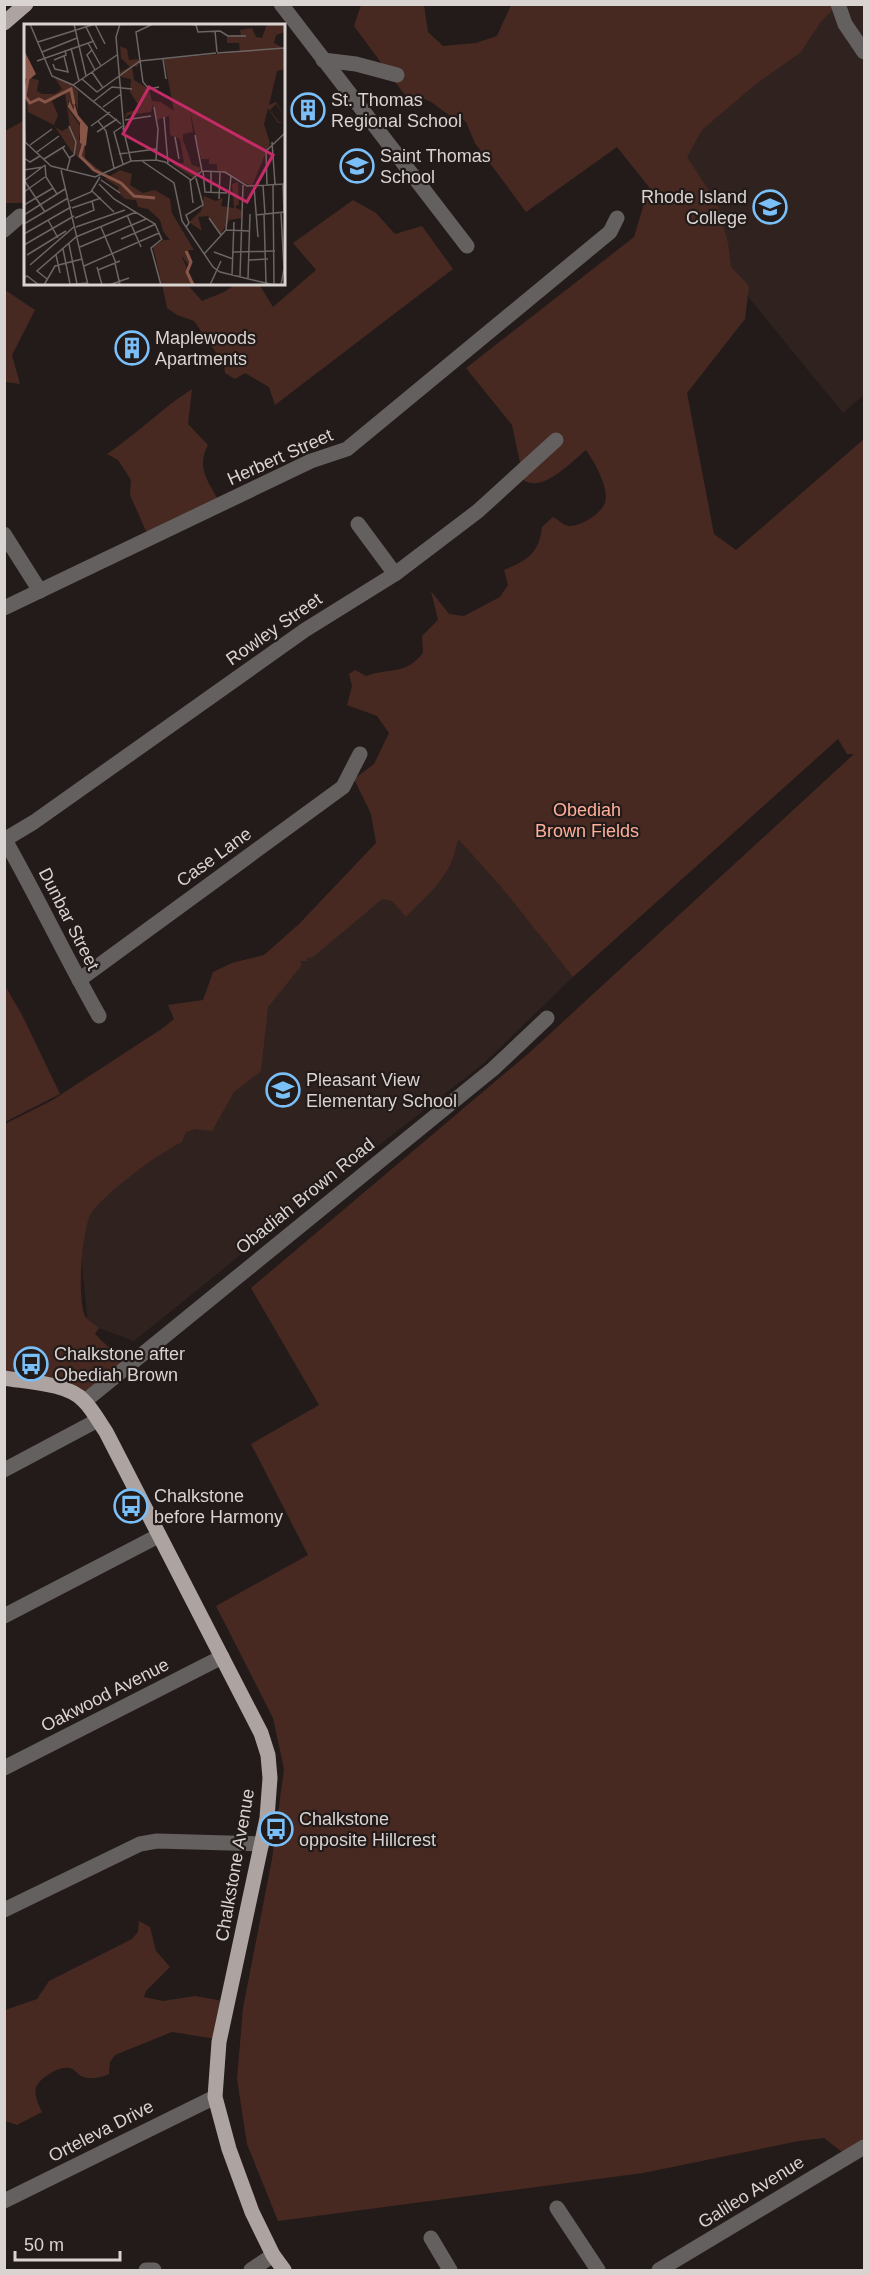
<svg xmlns="http://www.w3.org/2000/svg" width="869" height="2275" font-family="Arial,sans-serif">
	<style>
		.built { fill: #30231f }
		.green { fill: #472921 }
		.lines { fill: none; stroke-linecap: round; stroke-linejoin: round }
		.minor { stroke: #64605f; stroke-width: 15 }
		.major { stroke: #ada4a1; stroke-width: 15 }
		.labels { text-anchor: middle; stroke-width: 4.5; stroke-linejoin: round; paint-order: stroke }
		.poi-label { font-size: 18px; fill: #d9d3d2; stroke: #231b19; text-anchor: start }
		.street-label { font-size: 18px; fill: #d9d3d2; stroke: #231b19 }
		.park-label { font-size: 18px; fill: #ffaf9a; stroke: #231b19 }
		.inset-river { fill: none; stroke: #875649; stroke-width: 3 }
		.inset-road { fill: none; stroke: #6c6563; stroke-width: 1.5 }
		.view { fill: #c42b67; fill-opacity: 0.15; stroke: #c42b67; stroke-width: 3 }
		.inset-edge { fill: none; stroke: #d9d3d2; stroke-width: 3 }
	</style>
	<rect width="100%" height="100%" fill="#231b19"/>
	<g class="built">
		<path d="M528 4 864 5V395L843 413 521 18Z"/>
		<path d="M434 812 502 888 573 977 483 1064 310 1199 134 1341 88 1324 79 1233 80 1116Z"/>
	</g>
	<g class="green">
		<path d="M361 5H424L428 32 443 46 476 43 497 36 511 5H834L835 7 820 23 801 52 756 84 702 130 687 157 717 203 728 243 731 267 749 286 745 319 687 393 714 534 736 550 864 439V2150L846 2155 824 2138 799 2141 643 2173 278 2221 247 2144 237 2079 243 2008 272 1859 284 1769 273 1718 216 1606 308 1555 251 1444 319 1405 251 1288 529 1053 854 754H847L838 739 573 977 502 888 459 840 457 842C452 876 429 893 406 917L392 901 382 899 313 957 307 958V961H300L302 965 268 1007 261 1071 234 1092 212 1131 195 1129 186 1132 182 1142C154 1156 115 1186 94 1209 81 1222 77 1300 85 1316 88 1321 95 1325 99 1328L95 1334 128 1366 81 1405C58 1390 31 1386 5 1383V1124L51 1101 163 1028 174 1019 168 1005 203 1000 213 972 232 963 264 955 299 924 376 843 371 814 354 779 374 764 389 733 377 716 347 705 352 686 349 674 355 670 366 676C392 667 404 676 423 653L422 636 438 620 431 591 449 614 464 616 500 597 508 585 504 570C528 560 539 553 542 527L553 517C557 519 561 523 565 525 577 530 601 514 605 503 610 489 594 461 586 450 571 462 541 495 522 479V472L512 425 466 368 634 237 649 187 617 147 526 212 475 143 466 122 459 116 449 115 431 102 422 98 410 102 354 26Z"/>
		<path d="M25 120V203H5V131Z"/>
		<path d="M353 200 376 213 395 234 422 226 453 269 275 405 269 387 245 373 235 379 225 373 224 364 194 321 177 315 167 308 162 284H187L202 301 224 292 236 284H259L273 307 316 270 293 243Z"/>
		<path d="M5 290 35 310 12 355 20 384 6 382 5 375Z"/>
		<path d="M192 389 188 424 208 445C195 468 210 484 221 505L150 540 130 495 131 480 118 460 107 454C137 434 162 408 192 389Z"/>
		<path d="M4 984 22 1015 60 1094 5 1122Z"/>
		<path d="M139 1921 150 1927 156 1951 170 1967 146 1991 144 1997 163 2001 195 1996 223 2001 216 2039 172 2032 115 2055 110 2062 109 2074C100 2078 90 2080 81 2076 77 2074 75 2069 70 2068 63 2067 57 2069 51 2073 31 2085 33 2092 42 2112L17 2125 5 2121V2010L37 1999 49 1981 132 1939 138 1932Z"/>
	</g>
	<g class="lines">
		<g class="minor">
			<path d="M281 4 467 246"/>
			<path d="M838 4 845 24 864 52"/>
			<path d="M323 60 356 64 397 75"/>
			<path d="M4 230 20 216"/>
			<path d="M358 524 395 574"/>
			<path d="M4 534 40 591"/>
			<path d="M4 608 311 461 347 449 610 232 617 218"/>
			<path d="M4 840 34 822 305 630 395 574 478 511 556 440"/>
			<path d="M5 840C38 898 66 958 99 1016"/>
			<path d="M79 980 343 787 360 754"/>
			<path d="M85 1401 493 1069 547 1018"/>
			<path d="M4 1470 98 1420"/>
			<path d="M4 1616 158 1536"/>
			<path d="M4 1768 222 1657"/>
			<path d="M4 1910 140 1844 157 1841 262 1844"/>
			<path d="M4 2201 215 2097"/>
			<path d="M557 2208 598 2270"/>
			<path d="M431 2238 450 2270"/>
			<path d="M146 2270H154"/>
			<path d="M251 2270 273 2255"/>
			<path d="M659 2270 864 2147"/>
		</g>
		<g class="major">
			<path d="M4 23 26 4"/>
			<path d="M4 1378C27 1382 68 1383 84 1401 93 1410 99 1422 106 1432L261 1733 268 1755 270 1778 267 1818 219 2042 215 2097 229 2149 252 2212 273 2255 284 2270"/>
		</g>
	</g>
	<defs>
		<symbol id="building-ring" viewBox="-11 -11 22 22"><circle r="9.5" fill="#231b19" stroke="#7abff8" stroke-width="1.5"/><path d="M-4-6H4V6H1V3H-1V6H-4ZM-2.5-4.3h1.7v1.8h-1.7ZM.8-4.3h1.7v1.8H.8ZM-2.5-1h1.7V.8h-1.7ZM.8-1h1.7V.8H.8Z" fill="#7abff8"/></symbol>
		<symbol id="school-ring" viewBox="-11 -11 22 22"><circle r="9.5" fill="#231b19" stroke="#7abff8" stroke-width="1.5"/><path d="M0-5L7-2L0 1L-7-2ZM-4 1L0 2.5L4 1V4Q0 6-4 4Z" fill="#7abff8"/></symbol>
		<symbol id="university-ring" viewBox="-11 -11 22 22"><circle r="9.5" fill="#231b19" stroke="#7abff8" stroke-width="1.5"/><path d="M0-5L7-2L0 1L-7-2ZM-4 1L0 2.5L4 1V4Q0 6-4 4Z" fill="#7abff8"/></symbol>
		<symbol id="bus-ring" viewBox="-11 -11 22 22"><circle r="9.5" fill="#231b19" stroke="#7abff8" stroke-width="1.5"/><path d="M-5-6H5V4H4V6H2V4H-2V6H-4V4H-5ZM-3.5-4V0h7V-4ZM-3.5 1.2v1.5H-2V1.2ZM2 1.2v1.5H3.5V1.2Z" fill="#7abff8"/></symbol>
	</defs>
	<g fill-rule="evenodd">
		<use href="#building-ring" x="289" y="91" width="38" height="38"/>
		<use href="#school-ring" x="338" y="147" width="38" height="38"/>
		<use href="#university-ring" x="751" y="188" width="38" height="38"/>
		<use href="#building-ring" x="113" y="329" width="38" height="38"/>
		<use href="#school-ring" x="264" y="1071" width="38" height="38"/>
		<use href="#bus-ring" x="12" y="1345" width="38" height="38"/>
		<use href="#bus-ring" x="112" y="1487" width="38" height="38"/>
		<use href="#bus-ring" x="257" y="1810" width="38" height="38"/>
	</g>
	<g class="labels">
		<g class="poi-label">
			<text x="331" y="106">St. Thomas<tspan x="331" dy="21">Regional School</tspan></text>
			<text x="380" y="162">Saint Thomas<tspan x="380" dy="21">School</tspan></text>
			<text x="747" y="203" text-anchor="end">Rhode Island<tspan x="747" dy="21">College</tspan></text>
			<text x="155" y="344">Maplewoods<tspan x="155" dy="21">Apartments</tspan></text>
			<text x="306" y="1086">Pleasant View<tspan x="306" dy="21">Elementary School</tspan></text>
			<text x="54" y="1360">Chalkstone after<tspan x="54" dy="21">Obediah Brown</tspan></text>
			<text x="154" y="1502">Chalkstone<tspan x="154" dy="21">before Harmony</tspan></text>
			<text x="299" y="1825">Chalkstone<tspan x="299" dy="21">opposite Hillcrest</tspan></text>
		</g>
		<g class="street-label">
			<text transform="translate(280 457) rotate(-24)" y="6">Herbert Street</text>
			<text transform="translate(274 629) rotate(-35)" y="6">Rowley Street</text>
			<text transform="translate(214 857) rotate(-36)" y="6">Case Lane</text>
			<text transform="translate(69 919) rotate(63)" y="6">Dunbar Street</text>
			<text transform="translate(305 1196) rotate(-39)" y="6">Obadiah Brown Road</text>
			<text transform="translate(105 1695) rotate(-27)" y="6">Oakwood Avenue</text>
			<text transform="translate(235 1865) rotate(-80)" y="6">Chalkstone Avenue</text>
			<text transform="translate(101 2131) rotate(-27)" y="6">Orteleva Drive</text>
			<text transform="translate(751 2192) rotate(-32)" y="6">Galileo Avenue</text>
		</g>
		<g class="park-label">
			<text x="587" y="816">Obediah<tspan x="587" dy="21">Brown Fields</tspan></text>
		</g>
	</g>
	<g transform="translate(24 24)">
		<rect width="261" height="261" fill="#231b19"/>
		<path d="M243 0H261V8L252 11 250 19 261 25V45L253 47 245 81 252 78 261 93 252 80 246 86 255 98H261L254 99 244 84 240 100 246 119 228 162 193 146V140H185V135H177L166 87 169 108 159 110V116L168 141 177 144 171 155 148 140 160 139 156 115 146 111 145 92 133 96 129 80 127 88 104 91 101 96 102 89 116 84 106 68 107 55 97 53 96 48 106 43 97 34 96 22 103 25 105 36 116 35 113 43 108 42 110 56 125 65 128 77 137 78 150 87 140 35 216 28 215 19H203V11H217L216 6 228 4 232 13 238 14ZM0 53 15 56 13 67 18 70H31L38 65 30 53 45 59 54 67V87L51 78 48 84 44 76V84L57 103 55 115 61 122V134L78 148 75 151 48 128 31 103 38 107 46 103 41 69 28 77 34 91 30 101 4 88ZM96 146 108 150 106 161 119 169 131 166 146 175 148 189 170 226H164L168 236 166 243 139 207 136 196 124 185 114 183 112 176 101 175 93 167 95 163 81 155ZM214 158 215 180 211 183 218 187V194L205 196 197 210 184 192 174 193 178 207 165 198 177 187 180 172 192 177 199 174 197 182 210 184 208 160ZM139 216H147L154 225 171 261H138L129 223Z" fill="#472921"/>
		<path d="M0 26 12 50 6 55 0 54ZM49 75 54 91 64 103 62 122 56 119V99L44 83 45 77 50 86Z" fill="#875649"/>
		<path class="inset-river" d="M0 46 4 55 1 72 6 79 15 75 21 78 47 65 50 80M60 118 56 132 70 146 97 159 110 172 131 174M162 227 167 238 163 248 169 261"/>
		<path class="inset-road" d="M6 0 28 52 49 61 97 100M50 0 62 52M71 0 81 20M96 0 92 13 100 106M129 0 112 8 119 58 125 65 135 63M165 0 172 1 174 8 196 7 204 12H222M62 3 73 25M191 7 193 28M14 18 71 0M64 19 77 42M47 24 55 57M68 26 63 31 71 46M18 28 53 14M193 29 261 24M139 35 142 55M30 36 42 31 41 26M13 37 70 17M29 40 31 45 44 48 40 32M68 48 79 64M58 55 73 68M49 61 93 31M73 68 116 37 192 29M70 77 88 63 108 65M79 83 97 70M130 83 134 105 132 136M0 89 1 117M140 93 144 139M101 96 127 92M74 97 82 107 90 144M45 102 52 118 50 131 45 134M67 102 86 88M99 102 90 108 99 140M99 104 107 137M73 108 93 95M171 111 178 147M151 113 155 135M0 117 27 142 71 153 107 137 132 136 141 138 167 156 178 147 201 148 223 162 261 160M248 118 251 160M6 121 28 105M39 124 46 135 43 146M13 128 35 112M95 130 132 125M0 134 6 138 16 132M20 135 41 122M118 137 150 159 158 197 189 243 196 248 250 261M21 141 22 153 33 170M0 146 19 143M37 146 64 261M179 147 181 168 203 169M0 156 21 188M77 156 96 169M166 156 169 179M0 157 21 141M75 160 90 175 131 200 138 216M243 161 242 127 261 109M249 161 250 261M239 162 241 190M230 163 234 213M68 167 90 188M0 168 21 153M187 169V147M195 175 196 148M46 177 67 168 76 153M0 181 29 164M48 184 77 174M257 189 260 245 257 261M240 190 242 259M0 191 41 165M103 191 117 223M232 191 260 188 259 160M51 194 70 186 68 177M185 194 197 211M24 196 34 214M0 200 44 174M52 203 101 186M77 203 92 239M162 203 165 199 162 191 179 181 172 154M202 206 207 151M202 206 226 207M0 210 47 183M97 215 132 200M45 220 53 260M0 221 50 192M56 223 122 195M39 225 46 260M190 228 209 235M209 228 251 227M180 230 202 206M3 231 42 207M32 231 36 249M225 236 244 235M91 239 96 261M6 241 51 202M60 242 135 209M73 243 78 261M74 246 96 237M208 251 210 198M216 252 219 161M0 254 3 252 15 261M23 255 13 247 52 213 112 188M224 255 226 190M20 261 31 242 58 235M40 261 63 259M85 261 105 254M137 261 127 224 138 215M186 261 197 237"/>
		<path class="view" d="M125 63 249 131 223 178 99 110Z"/>
		<rect width="261" height="261" class="inset-edge"/>
	</g>
	<rect width="869" height="2275" fill="none" stroke="#d9d3d2" stroke-width="12"/>
	<path d="M15 2251v9h105v-9" fill="none" stroke="#d9d3d2" stroke-width="3"/>
	<text x="24" y="2251" font-size="18" fill="#d9d3d2" stroke="#231b19" stroke-width="4.5" paint-order="stroke">50 m</text>
</svg>
